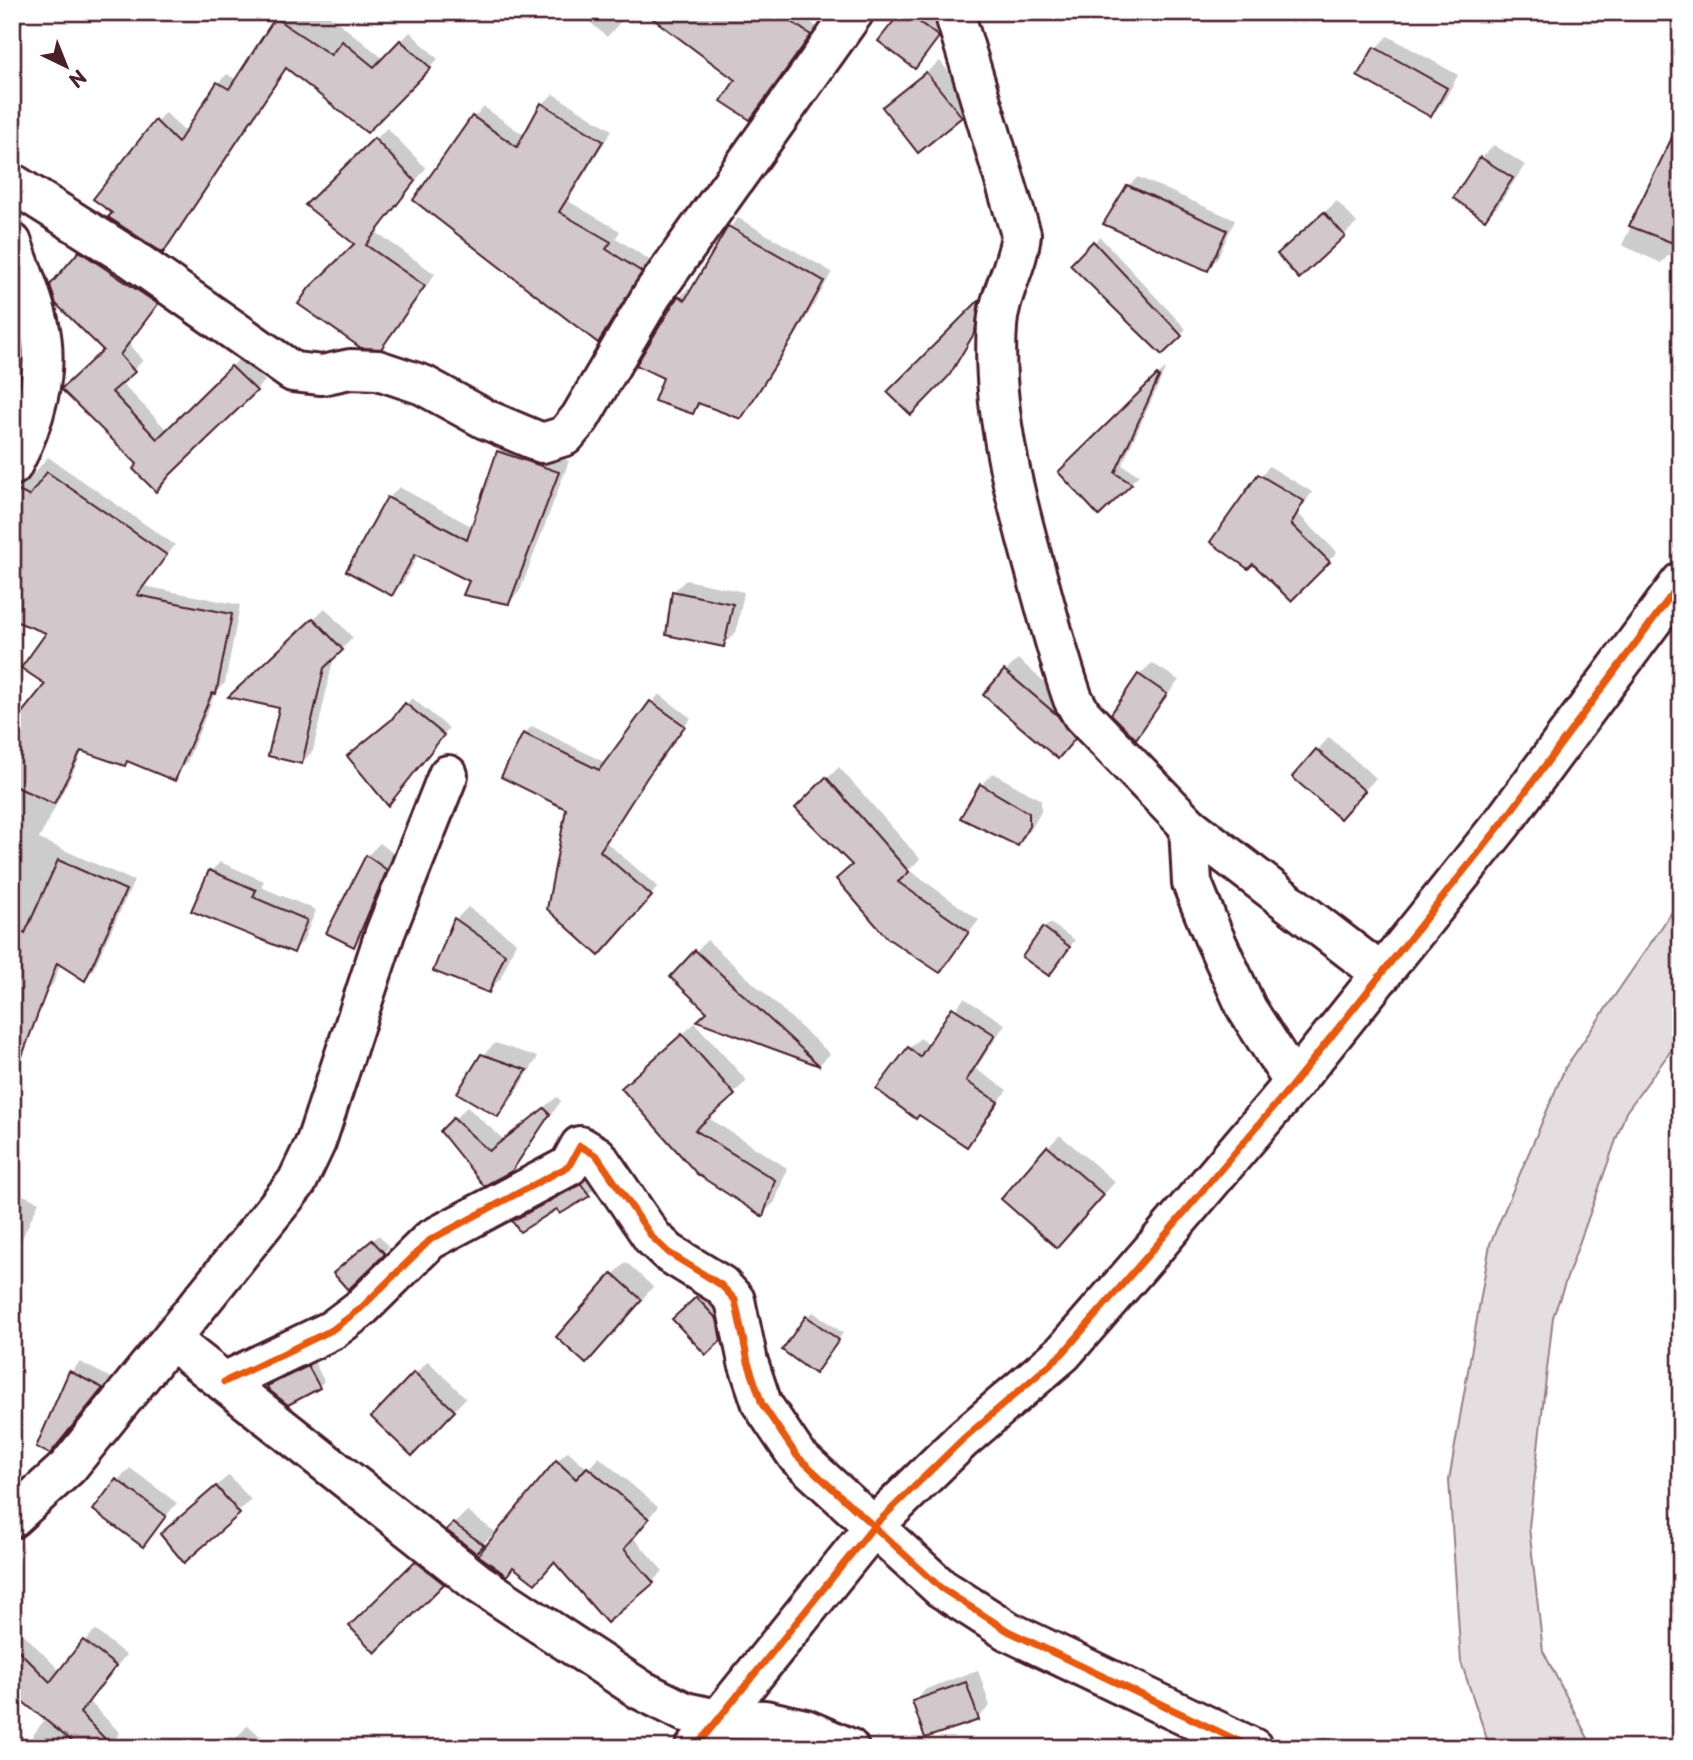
<svg xmlns="http://www.w3.org/2000/svg" width="1693" height="1760" font-family="'Playpen Sans',sans-serif">
	<style>
		.green { fill: #e5dee0; stroke: #987e86; stroke-width: 2 }
		.shadow { fill: #0003 }
		.building { fill: #d2c7cb; stroke: #4a1f2b; stroke-width: 2 }
		.lines { fill: none; stroke-linecap: round; stroke-linejoin: round }
		.street-casing { stroke: #4a1f2b; stroke-width: 44 }
		.street { stroke: #fff; stroke-width: 38 }
		.cycleway-casing { stroke: #fff; stroke-width: 11 }
		.cycleway { stroke: #e8590c; stroke-width: 7 }
	</style>
	<rect width="100%" height="100%" fill="#fff"/>
	<filter id="ink" filterUnits="userSpaceOnUse"><feTurbulence type="fractalNoise" baseFrequency=".0143" numOctaves="2"/><feDisplacementMap in="SourceGraphic" scale="14" xChannelSelector="R" yChannelSelector="G"/><feConvolveMatrix kernelMatrix="1 2 1 2 8 2 1 2 1" color-interpolation-filters="sRGB"/></filter>
	<g filter="url(#ink)">
		<path class="green" d="M1681 899V1037L1626 1112 1553 1317 1529 1527 1543 1651 1593 1748H1490L1461 1662 1449 1480 1490 1244 1565 1068Z"/>
		<g class="shadow">
			<path d="M281 12H325L384 59 410 32 438 59 367 131 287 67 162 251 96 199 165 112 186 133 218 83 227 74 237 80Z"/>
			<path d="M578 12H629L607 37Z"/>
			<path d="M669 12H796L817 27 750 118 737 80Z"/>
			<path d="M903 12H919L943 31 920 61Z"/>
			<path d="M1388 36 1458 75 1443 103 1430 115 1376 48Z"/>
			<path d="M940 61 974 104 961 116 884 107Z"/>
			<path d="M553 94 612 130 568 201 620 231 616 238 651 261 608 331 598 341 474 117 484 107 525 136 543 104Z"/>
			<path d="M1681 123V256L1673 251 1661 263 1622 245Z"/>
			<path d="M387 128 426 168 376 232 435 274 393 334 380 347 356 243 308 205Z"/>
			<path d="M1494 145 1525 165 1498 206 1485 218 1455 198 1482 158Z"/>
			<path d="M1138 177 1235 220 1217 259 1207 269 1128 186Z"/>
			<path d="M1337 201 1357 223 1299 276 1291 242Z"/>
			<path d="M738 218 832 272 802 326 749 408 740 417 701 404 693 412 665 377 639 364 680 297 688 288 692 291 730 227Z"/>
			<path d="M1100 237 1186 329 1162 353 1072 265Z"/>
			<path d="M90 243 166 294 129 344 143 361 121 382 168 431 241 357 265 381 156 490 139 464 64 389 106 350 80 252Z"/>
			<path d="M984 298 980 325 955 368 911 413 889 392Z"/>
			<path d="M1166 368 1122 465 1139 475 1099 514 1061 472Z"/>
			<path d="M510 440 569 461 520 591 509 603 419 553 403 583 391 594 388 499 399 487 473 527 499 452Z"/>
			<path d="M48 457 175 545 144 586 240 605 225 683 216 691 186 764 177 773 49 632 12 506 23 492 12 488V477H31Z"/>
			<path d="M1269 466 1312 492 1298 514 1337 552 1291 599 1253 562 1212 542Z"/>
			<path d="M686 580 744 592 736 632 724 645 673 592Z"/>
			<path d="M325 608 353 638 334 656 313 751 302 762 281 707 242 686Z"/>
			<path d="M1018 659 1069 703 1086 726 1071 744 1005 672Z"/>
			<path d="M1152 663 1179 680 1136 737 1139 675Z"/>
			<path d="M659 694 691 718 655 766 607 843 658 887 607 946 568 808 524 734 532 726 606 763Z"/>
			<path d="M412 698 449 728 393 798 395 718Z"/>
			<path d="M12 719 80 758 39 839 134 881 93 970 85 979 61 963 53 984 44 993 12 972Z"/>
			<path d="M1329 737 1376 778 1352 805 1294 777Z"/>
			<path d="M839 767 920 859 909 870 979 920 940 971 854 865 798 808Z"/>
			<path d="M993 773 1041 800V812L1030 831 1017 844 981 785Z"/>
			<path d="M380 843 398 857 366 932 354 945 328 932 367 856Z"/>
			<path d="M220 862 264 881 261 887 316 910 303 942 293 951 211 871Z"/>
			<path d="M468 907 516 942 501 978 489 991 435 970 456 919Z"/>
			<path d="M1050 923 1075 940 1049 974 1044 928Z"/>
			<path d="M707 940 830 1054 820 1064 700 1020 709 1011 672 977Z"/>
			<path d="M964 998 1005 1024 976 1069 1007 1090 967 1145 909 1049 920 1038 930 1045Z"/>
			<path d="M695 1023 747 1081 707 1117 787 1168 775 1202 762 1214 636 1076Z"/>
			<path d="M495 1043 538 1057 510 1102 498 1115 483 1055Z"/>
			<path d="M557 1097 561 1101 523 1155 509 1168 442 1131 467 1107 503 1139Z"/>
			<path d="M1060 1135 1115 1182 1070 1233 1048 1147Z"/>
			<path d="M587 1179 595 1189 561 1211 558 1206 514 1221Z"/>
			<path d="M12 1190 39 1202 12 1260Z"/>
			<path d="M379 1235 389 1247 348 1288 341 1268Z"/>
			<path d="M626 1262 653 1287 598 1349 613 1275Z"/>
			<path d="M703 1292 722 1312 726 1333 706 1353 675 1319Z"/>
			<path d="M813 1312 843 1333 820 1366 807 1317Z"/>
			<path d="M314 1361 324 1381 319 1387 269 1386Z"/>
			<path d="M428 1361 466 1398 412 1454 374 1417Z"/>
			<path d="M80 1362 111 1378 52 1450 39 1446 71 1372Z"/>
			<path d="M568 1451 588 1469 599 1457 658 1507 633 1537 663 1571 652 1582 555 1561 535 1582 557 1461Z"/>
			<path d="M130 1468 177 1503 143 1544 118 1480Z"/>
			<path d="M229 1475 251 1500 184 1560 175 1522Z"/>
			<path d="M467 1511 495 1532 476 1551 448 1530Z"/>
			<path d="M428 1549 455 1571 375 1650 351 1626Z"/>
			<path d="M12 1622 60 1671 95 1630 126 1655 89 1701 120 1733 107 1748 69 1737 63 1748H23L46 1718 12 1691Z"/>
			<path d="M978 1670 990 1706 978 1718 914 1702 926 1689Z"/>
			<path d="M248 1725 273 1748H227Z"/>
		</g>
		<g class="building">
			<path d="M644 12H777L811 35 750 120 721 101 735 80Z"/>
			<path d="M901 12H906L939 37 915 69 878 41Z"/>
			<path d="M275 18 331 55 342 41 374 67 400 40 431 68 367 133 286 68 163 253 108 217 112 213 93 199 155 120 178 143 217 82 229 89Z"/>
			<path d="M1374 47 1447 88 1431 117 1357 76Z"/>
			<path d="M926 72 962 117 918 153 882 107Z"/>
			<path d="M541 103 603 141 559 212 611 242 606 249 642 272 598 343 413 200 472 116 517 147Z"/>
			<path d="M1681 119V246L1629 226Z"/>
			<path d="M374 138 415 181 366 245 425 286 381 349 361 348 298 304 309 288 354 244 305 205Z"/>
			<path d="M1480 157 1513 178 1485 220 1453 198Z"/>
			<path d="M1127 185 1227 230 1208 271 1103 224Z"/>
			<path d="M1324 212 1345 236 1299 279 1277 254Z"/>
			<path d="M728 226 824 281 794 336 741 419 698 403 693 414 654 401 663 378 636 365 678 296 685 300Z"/>
			<path d="M1093 241 1182 336 1162 355 1070 265Z"/>
			<path d="M79 251 158 304 120 355 135 372 112 392 157 439 231 366 257 391 170 475 156 492 133 469 137 464 61 389 103 350 56 304 50 285Z"/>
			<path d="M979 300 975 332 949 376 911 415 887 392Z"/>
			<path d="M1157 375 1159 377 1115 473 1132 484 1099 516 1058 472Z"/>
			<path d="M497 451 559 472 509 604 463 595 469 581 415 554 392 596 346 571 387 497 467 540Z"/>
			<path d="M47 472 167 555 137 595 232 614 216 694 212 693 175 781 127 761 125 766 81 751 54 804 12 785V725L45 684 21 668 46 633 12 620V488L29 496Z"/>
			<path d="M1258 474 1304 501 1291 524 1330 562 1291 601 1253 564 1248 569 1210 542Z"/>
			<path d="M672 591 733 604 724 647 666 635Z"/>
			<path d="M313 618 343 650 324 668 302 764 268 756 279 708 228 697Z"/>
			<path d="M1004 670 1057 715 1075 739 1058 759 983 695Z"/>
			<path d="M1138 674 1167 694 1136 739 1111 714Z"/>
			<path d="M650 701 685 726 648 776 600 851 652 896 599 956 547 909 566 809 501 777 523 733 599 770Z"/>
			<path d="M405 703 444 735 388 806 347 756 391 720Z"/>
			<path d="M1316 749 1365 791 1340 819 1292 777Z"/>
			<path d="M826 777 909 872 898 882 969 932 940 973 887 938 836 879 852 865 795 808Z"/>
			<path d="M980 784 1029 813V826L1018 846 960 818Z"/>
			<path d="M366 855 387 870 354 947 326 933Z"/>
			<path d="M58 860 126 890 85 981 57 963 16 1072H12V925L25 933Z"/>
			<path d="M209 870 256 890 253 897 307 920 294 953 191 911Z"/>
			<path d="M454 918 505 954 489 993 433 971Z"/>
			<path d="M1043 927 1070 947 1049 976 1022 957Z"/>
			<path d="M695 950 820 1066 697 1021 707 1012 670 977Z"/>
			<path d="M952 1007 995 1035 966 1081 998 1102 967 1147 919 1115 916 1119 876 1089 908 1047 920 1057Z"/>
			<path d="M682 1034 735 1095 695 1130 775 1180 763 1217 697 1174 621 1088Z"/>
			<path d="M481 1054 527 1070 498 1117 457 1093Z"/>
			<path d="M544 1108 550 1114 512 1171 484 1186 440 1131 453 1118 489 1151Z"/>
			<path d="M1047 1146 1104 1195 1057 1248 1001 1199Z"/>
			<path d="M581 1184 590 1196 560 1214 557 1209 520 1232 512 1221Z"/>
			<path d="M372 1240 385 1254 348 1290 333 1273Z"/>
			<path d="M612 1273 642 1300 586 1364 556 1337Z"/>
			<path d="M696 1297 717 1319 721 1341 706 1355 672 1319Z"/>
			<path d="M806 1316 839 1340 815 1374 782 1350Z"/>
			<path d="M308 1366 320 1388 288 1405 269 1390 267 1386Z"/>
			<path d="M69 1371 103 1388 50 1454 36 1447Z"/>
			<path d="M414 1372 455 1411 412 1456 371 1417Z"/>
			<path d="M556 1460 576 1479 587 1467 649 1519 624 1549 654 1583 607 1623 554 1562 535 1584 513 1567 507 1576 478 1555Z"/>
			<path d="M116 1479 166 1516 143 1547 93 1510Z"/>
			<path d="M216 1486 240 1514 184 1563 160 1534Z"/>
			<path d="M453 1523 484 1545 476 1553 446 1530Z"/>
			<path d="M415 1561 444 1584 375 1653 349 1626Z"/>
			<path d="M83 1640 116 1666 80 1713 111 1745 108 1748H80L12 1693V1644L50 1682Z"/>
			<path d="M966 1682 979 1720 925 1738 912 1701Z"/>
		</g>
		<g class="lines">
			<defs>
				<g id="street">
					<path d="M954 12 1021 234C1018 266 999 293 997 326 991 412 1017 505 1040 587 1050 624 1060 662 1073 699L1082 715 1189 826 1382 974"/>
					<path d="M12 183 131 258 293 372 322 375 350 369 378 370 423 385 485 419 542 443 565 436 580 418 652 295 854 12"/>
					<path d="M12 243C21 270 33 297 39 325 50 371 34 425 12 466"/>
					<path d="M1189 826 1192 883 1213 935 1247 1009 1294 1083"/>
					<path d="M171 1340 478 1583 641 1690 685 1712 718 1719 765 1720 805 1729 849 1748"/>
					<path d="M224 1382 332 1330 360 1309 430 1240 569 1166 580 1146 597 1156 652 1237 669 1253 721 1285 735 1300 748 1362 762 1404 797 1456 941 1588 1008 1631 1253 1748"/>
					<path d="M12 1518 68 1467 297 1182 316 1142 385 933 448 775"/>
					<path d="M695 1748 874 1526 963 1439 1063 1353 1155 1247 1294 1083 1503 822 1681 582"/>
				</g>
			</defs>
			<use href="#street" class="street-casing"/>
			<use href="#street" class="street"/>
			<defs>
				<g id="cycleway">
					<path d="M224 1382 332 1330 360 1309 430 1240 569 1166 580 1146 597 1156 652 1237 669 1253 721 1285 735 1300 748 1362 762 1404 797 1456 941 1588 1008 1631 1253 1748"/>
					<path d="M695 1748 874 1526 963 1439 1063 1353 1155 1247 1294 1083 1503 822 1681 582"/>
				</g>
			</defs>
			<use href="#cycleway" class="cycleway-casing"/>
			<use href="#cycleway" class="cycleway"/>
		</g>
	</g>
	<rect width="1693" height="1760" fill="none" stroke="#fff" stroke-width="42"/>
	<rect x="21" y="21" width="1651" height="1718" fill="none" stroke="#4a1f2b" stroke-width="2.5" filter="url(#ink)"/>
	<g transform="translate(66 66) rotate(137)" stroke="#ffffff" stroke-width="5" paint-order="stroke">
	<path d="M0-5L12 26L0 18L-12 26Z" fill="#4a1f2b"/>
	<text y="-10" font-size="19" font-weight="bold" text-anchor="middle" fill="#4a1f2b">N</text>
	</g>
</svg>
